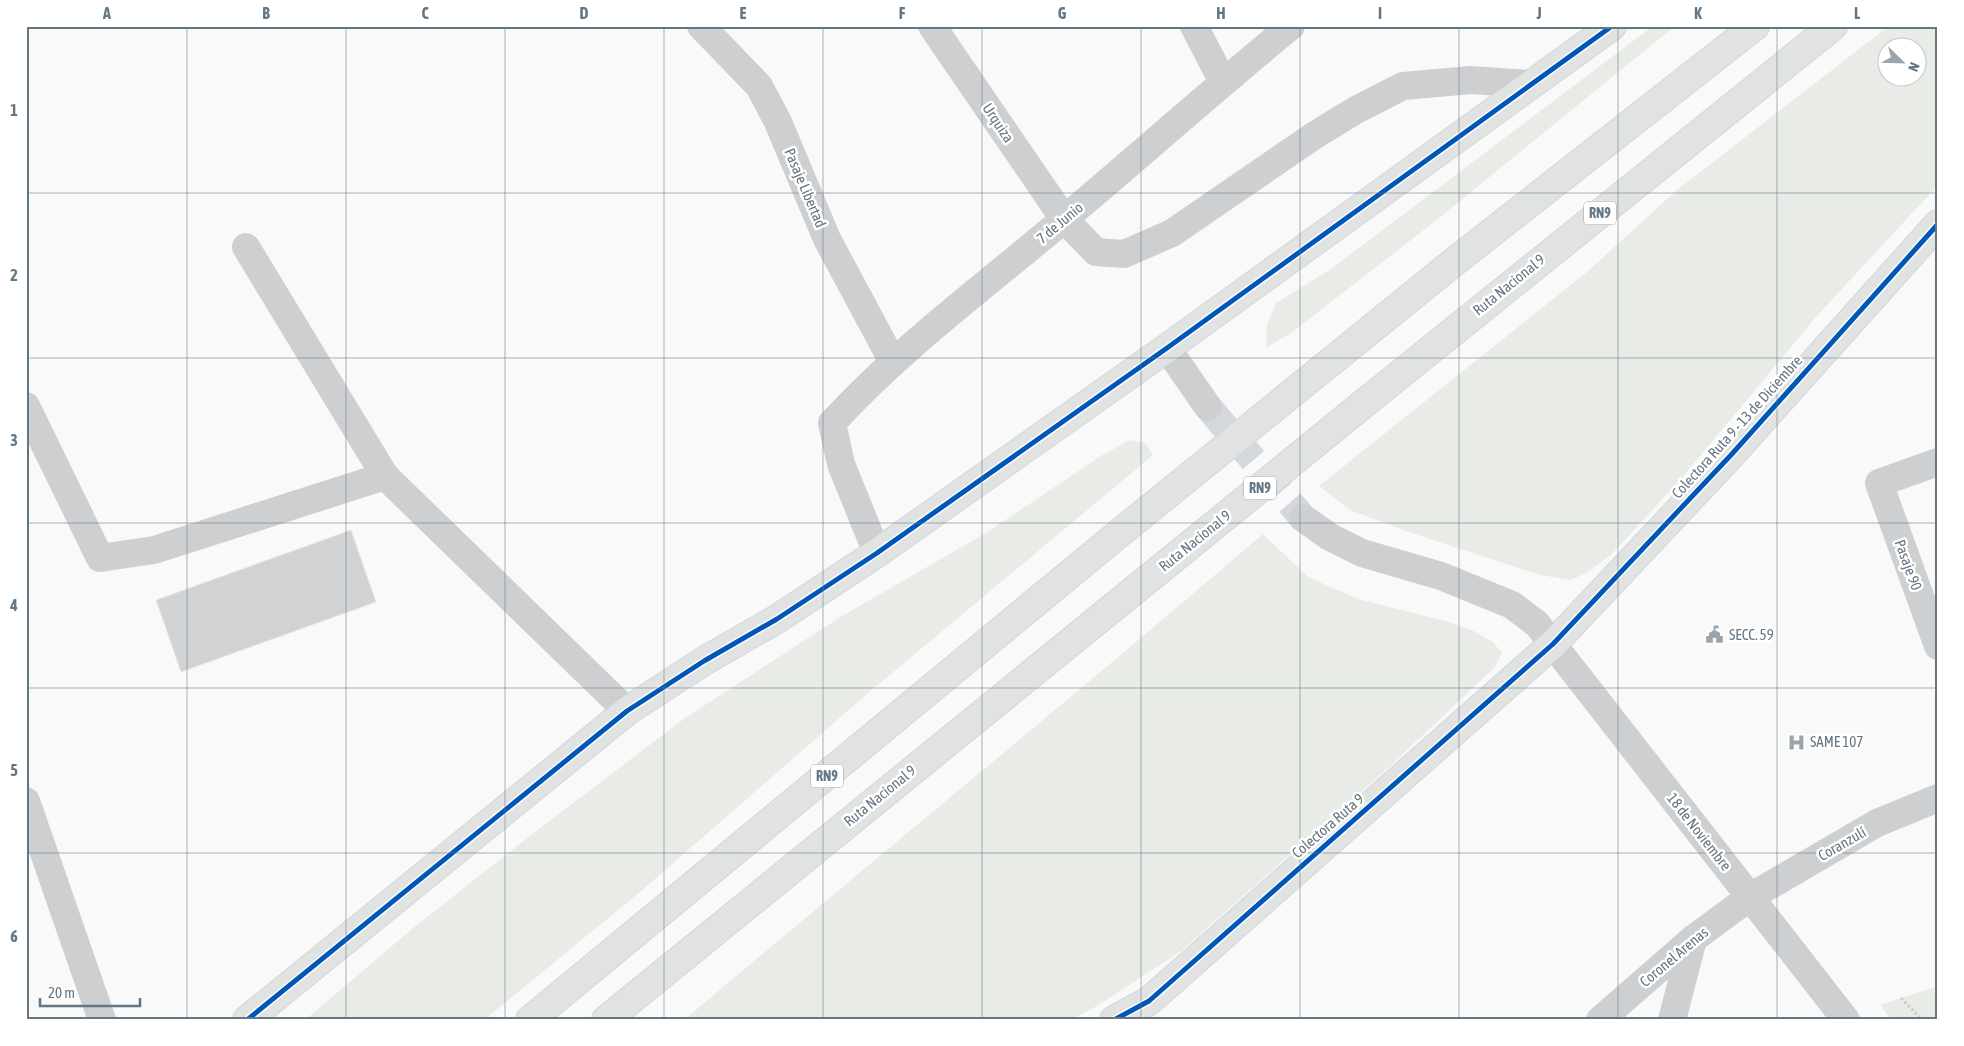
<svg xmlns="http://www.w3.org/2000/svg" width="1964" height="1046" font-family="'Asap Condensed',sans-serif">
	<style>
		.green { fill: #e8ebe6; fill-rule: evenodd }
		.building { fill: #d0d2d3; stroke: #e8e8e8 }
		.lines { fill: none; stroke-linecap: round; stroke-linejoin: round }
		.street-tunnel { stroke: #d4d8dc; stroke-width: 28; stroke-dasharray: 28 14; stroke-linecap: butt }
		.secondary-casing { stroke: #d5d6d7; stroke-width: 30 }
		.highway-casing { stroke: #d5d6d6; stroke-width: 30 }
		.path { stroke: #cbcccd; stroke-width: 3; stroke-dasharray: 2.5 2.5; stroke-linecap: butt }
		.street { stroke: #cecfd0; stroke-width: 28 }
		.secondary { stroke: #e1e2e2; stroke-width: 28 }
		.highway { stroke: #e1e2e2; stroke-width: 28 }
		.highway-bridge-casing { stroke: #d5d6d6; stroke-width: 30; stroke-linecap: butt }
		.highway-bridge { stroke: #e1e2e2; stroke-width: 28 }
		.cycleway-casing { stroke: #fff; stroke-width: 8 }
		.cycleway { stroke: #0057b8; stroke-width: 5 }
		.grid { fill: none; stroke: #657683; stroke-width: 1; stroke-opacity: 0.55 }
		.labels { text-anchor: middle; stroke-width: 5; stroke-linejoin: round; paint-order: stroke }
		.shield { fill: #fff; stroke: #939fa8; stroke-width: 1 }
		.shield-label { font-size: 14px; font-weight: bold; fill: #657683 }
		.street-label { font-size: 15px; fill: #657683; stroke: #fff }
		.poi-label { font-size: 15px; fill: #657683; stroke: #fff; text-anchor: start }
		.neatline { fill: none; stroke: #657683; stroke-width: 2 }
		.grid-label { font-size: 16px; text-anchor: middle; font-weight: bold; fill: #657683 }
	</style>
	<rect width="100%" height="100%" fill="#f9f9f9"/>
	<g class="green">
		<path d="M1653 26H1675L1434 222 1291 333 1266 348 1267 324 1276 303 1331 269Z"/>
		<path d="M1889 26H1938V185L1816 317 1680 480 1611 555 1586 573 1571 580 1540 575 1409 532 1350 510 1319 486 1587 272 1677 190ZM1886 48H1916V78H1886Z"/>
		<path d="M1130 440 1145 443 1153 455 867 694 640 892 484 1020H305L418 924 535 832 685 718 839 618 989 531 1101 456Z"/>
		<path d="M1263 534 1308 577 1358 599 1449 622 1474 631 1493 642 1502 653 1495 667 1387 769 1181 951 1097 1006 1070 1020H684C877 857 1072 698 1263 534Z"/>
		<path d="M1938 986V1020H1892L1880 1005Z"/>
	</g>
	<path class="building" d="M351 530 376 602 181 672 156 600Z"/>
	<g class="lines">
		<path class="street-tunnel" d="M1208 407 1303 518"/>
		<defs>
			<g id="secondary">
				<path d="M247 1020 627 711 704 661 777 619 877 553 1167 348 1612 26"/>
				<path d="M1114 1020 1149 1001 1553 644 1731 455 1938 224"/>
			</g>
			<g id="highway">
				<path d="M1333 360 1454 262 1755 26"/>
				<path d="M1367 401 1833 26"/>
				<path d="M530 1020 1122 531"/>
				<path d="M606 1020 1153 575"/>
			</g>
		</defs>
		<use href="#secondary" class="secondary-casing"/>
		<use href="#highway" class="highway-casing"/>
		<path class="path" d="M1901 998 1922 1020"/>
		<g class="street">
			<path d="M701 26 759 86 778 122 827 239 893 362"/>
			<path d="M932 26 1064 219 1096 252 1124 254 1172 233 1315 135 1356 110 1403 86 1471 80 1531 84"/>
			<path d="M1194 26 1223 82"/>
			<path d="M246 247 385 476 627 711"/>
			<path d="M1167 348 1208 407"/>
			<path d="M26 406 100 558 154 550 385 476"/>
			<path d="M1938 462 1879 483 1938 646"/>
			<path d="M1303 518 1330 537 1362 553 1441 576 1512 605 1537 624 1846 1020"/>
			<path d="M877 553 841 464 832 423C896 353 973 295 1045 235 1128 166 1208 94 1291 26"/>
			<path d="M26 801 102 1020"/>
			<path d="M1600 1020 1693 939 1750 897 1877 823 1938 798"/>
			<path d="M1672 1020 1693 939"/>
		</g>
		<use href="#secondary" class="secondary"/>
		<use href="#highway" class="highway"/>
		<defs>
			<g id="highway-bridge">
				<path d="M1122 531 1333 360"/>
				<path d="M1153 575 1367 401"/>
			</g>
		</defs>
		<use href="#highway-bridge" class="highway-bridge-casing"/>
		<use href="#highway-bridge" class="highway-bridge"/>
		<defs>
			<g id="cycleway">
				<path d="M247 1020 627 711 704 661 777 619 877 553 1167 348 1612 26"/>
				<path d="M1114 1020 1149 1001 1553 644 1731 455 1938 224"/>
			</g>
		</defs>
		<use href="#cycleway" class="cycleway-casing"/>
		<use href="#cycleway" class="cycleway"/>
	</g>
	<path class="grid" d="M187 26V1020M346 26V1020M505 26V1020M664 26V1020M823 26V1020M982 26V1020M1141 26V1020M1300 26V1020M1459 26V1020M1618 26V1020M1777 26V1020M26 193H1938M26 358H1938M26 523H1938M26 688H1938M26 853H1938"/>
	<defs>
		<symbol id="civic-bare" viewBox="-9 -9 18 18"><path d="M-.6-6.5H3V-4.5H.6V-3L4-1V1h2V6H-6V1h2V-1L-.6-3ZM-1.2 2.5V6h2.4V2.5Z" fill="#99a4ac" stroke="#fff" stroke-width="2.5" paint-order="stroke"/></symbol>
		<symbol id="hospital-bare" viewBox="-9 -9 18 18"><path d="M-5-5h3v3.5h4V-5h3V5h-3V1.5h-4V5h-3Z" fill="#99a4ac" stroke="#fff" stroke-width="2.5" paint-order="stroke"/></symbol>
	</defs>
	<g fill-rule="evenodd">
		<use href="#civic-bare" x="1702" y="622" width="25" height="25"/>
		<use href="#hospital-bare" x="1784" y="730" width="25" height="25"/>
	</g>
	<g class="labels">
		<g class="shield">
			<rect x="1584" y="201.5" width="32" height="23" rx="4"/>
			<rect x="1244" y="476.5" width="32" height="23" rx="4"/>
			<rect x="811" y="764.5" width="32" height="23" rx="4"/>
		</g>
		<g class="shield-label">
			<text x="1600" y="218">RN9</text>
			<text x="1260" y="493">RN9</text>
			<text x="827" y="781">RN9</text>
		</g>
		<g class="street-label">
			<text transform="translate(998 123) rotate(56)" y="5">Urquiza</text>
			<text transform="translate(805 188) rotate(67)" y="5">Pasaje Libertad</text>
			<text transform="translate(1060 223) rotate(-40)" y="5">7 de Junio</text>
			<text transform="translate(1509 285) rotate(-39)" y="5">Ruta Nacional 9</text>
			<text transform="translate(1737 427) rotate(-48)" y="5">Colectora Ruta 9 - 13 de Diciembre</text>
			<text transform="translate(1195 541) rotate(-39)" y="5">Ruta Nacional 9</text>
			<text transform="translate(1908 565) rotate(70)" y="5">Pasaje 90</text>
			<text transform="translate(880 796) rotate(-39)" y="5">Ruta Nacional 9</text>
			<text transform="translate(1328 826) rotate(-41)" y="5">Colectora Ruta 9</text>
			<text transform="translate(1699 832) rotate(52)" y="5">18 de Noviembre</text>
			<text transform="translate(1842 844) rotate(-30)" y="5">Coranzulí</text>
			<text transform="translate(1674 957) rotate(-40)" y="5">Coronel Arenas</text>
		</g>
		<g class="poi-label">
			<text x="1729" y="640">SECC. 59</text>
			<text x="1810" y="747">SAME 107</text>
		</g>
	</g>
	<rect width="1964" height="1046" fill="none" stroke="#ffffff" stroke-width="55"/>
	<g transform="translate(1902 62) rotate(113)"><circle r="24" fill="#ffffff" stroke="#c1c8cd"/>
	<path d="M0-4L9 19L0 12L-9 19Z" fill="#99a4ac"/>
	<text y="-8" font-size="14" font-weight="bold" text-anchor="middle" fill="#657683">N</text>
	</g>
	<path d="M40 998v8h100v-8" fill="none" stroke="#657683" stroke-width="2.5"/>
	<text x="48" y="998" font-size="15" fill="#657683" stroke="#ffffff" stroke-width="4" paint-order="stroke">20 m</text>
	<rect x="28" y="28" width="1908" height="990" class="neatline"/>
	<g class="grid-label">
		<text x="107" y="19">A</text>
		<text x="266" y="19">B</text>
		<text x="425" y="19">C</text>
		<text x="584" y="19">D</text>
		<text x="743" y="19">E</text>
		<text x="902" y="19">F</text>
		<text x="1062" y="19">G</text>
		<text x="1221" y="19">H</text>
		<text x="1380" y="19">I</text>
		<text x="1539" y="19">J</text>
		<text x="1698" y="19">K</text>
		<text x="1857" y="19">L</text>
		<text x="14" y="116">1</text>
		<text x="14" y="281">2</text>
		<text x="14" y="446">3</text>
		<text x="14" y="611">4</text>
		<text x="14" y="776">5</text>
		<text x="14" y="942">6</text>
	</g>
</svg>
